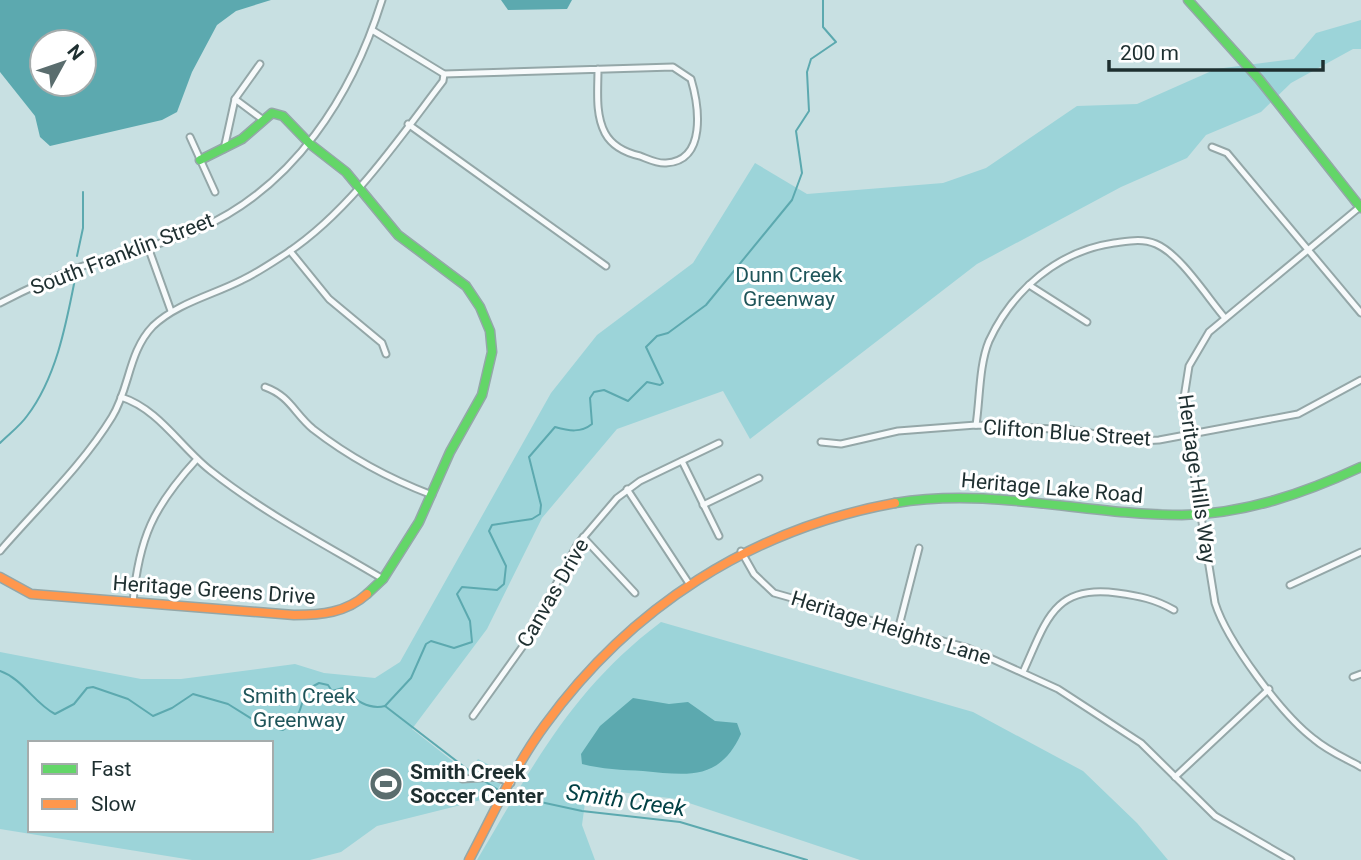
<svg xmlns="http://www.w3.org/2000/svg" width="1361" height="860" font-family="Roboto,sans-serif">
	<style>
		.green { fill: #9cd4d9; fill-rule: evenodd }
		.water { fill: #5ca9af; fill-rule: evenodd }
		.lines { fill: none; stroke-linecap: round; stroke-linejoin: round }
		.stream { stroke: #5ca9af; stroke-width: 2 }
		.street-casing { stroke: #94a7a8; stroke-width: 9 }
		.fast-casing { stroke: #94a7a8; stroke-width: 11 }
		.slow-casing { stroke: #94a7a8; stroke-width: 11 }
		.street { stroke: #f7fafb; stroke-width: 5 }
		.fast { stroke: #63d668; stroke-width: 8 }
		.slow { stroke: #ff974d; stroke-width: 8 }
		.labels { text-anchor: middle; stroke-width: 6; stroke-linejoin: round; paint-order: stroke }
		.street-label { font-size: 21px; fill: #1e2f30; stroke: #fff }
		.park-label { font-size: 21px; fill: #1f555a; stroke: #fff }
		.poi-label { font-size: 21px; font-weight: bold; fill: #1e2f30; stroke: #fff; text-anchor: start }
		.water-label { font-size: 23px; font-style: italic; fill: #024145; stroke: #fff }
	</style>
	<rect width="100%" height="100%" fill="#c8e0e2"/>
	<g class="green">
		<path d="M1361 20V49H1353L1291 83 1261 112 1206 135 1187 158 1121 187 977 264 750 439 723 391 617 429 542 518 487 629 412 729 464 770 471 768 478 759 500 771 510 769 493 797 377 826 341 852 310 860H192L0 829V652L141 679H181L295 664 324 673 375 678 400 662 551 393 597 335 693 263 755 163 807 194 943 183 986 168 1077 106 1137 104 1216 69 1294 59 1316 33ZM30 743H271V830H30Z"/>
		<path d="M661 622 973 712 1083 771 1137 823 1168 860H860L677 799 587 788 582 825 595 860H477C533 766 571 690 661 622Z"/>
	</g>
	<g class="water">
		<path d="M0 0H271L236 11 217 25 192 72 177 112 162 120 50 146 40 137 35 116 0 72ZM84 42V84H42V42Z"/>
		<path d="M501 0H572L567 9 508 10Z"/>
		<path d="M633 698 669 704 688 702 715 721 737 723 741 734C719 782 686 775 643 771 623 770 601 769 582 764L581 754 600 726Z"/>
	</g>
	<g class="lines">
		<g class="stream">
			<path d="M77 256 83 228V192"/>
			<path d="M0 443C9 434 20 426 27 416 56 378 66 325 75 279"/>
			<path d="M0 671C23 679 34 703 55 714L74 704 87 688 93 687 128 699 153 716 172 708 193 694 228 704 260 724 283 730C304 717 298 706 308 689L319 683 328 685 332 691 343 688C355 700 368 710 385 706L476 776"/>
			<path d="M385 706 411 678 426 644 431 641 454 648 472 642 470 621 457 594 462 587 497 590 504 584 506 566 489 531 492 525 532 519 540 514 541 505 529 457 555 427C569 431 581 433 592 424L590 398 594 392 604 390 628 401 647 382 660 385 663 383 646 347 657 336 668 333 706 305 792 200 802 173 796 131 809 111 807 72 811 59 836 42 823 27V0"/>
			<path d="M481 779 500 791"/>
			<path d="M508 795 582 811 680 822 807 860"/>
		</g>
		<defs>
			<g id="street">
				<path d="M372 30 444 74 673 67 691 79C699 106 707 161 666 163 658 164 648 159 640 156 627 153 612 146 605 133 595 114 598 90 598 69"/>
				<path d="M235 99 262 119"/>
				<path d="M408 124 606 266"/>
				<path d="M190 137 215 192"/>
				<path d="M1212 147 1227 153 1361 313"/>
				<path d="M224 149 235 99 260 64"/>
				<path d="M1361 206 1209 332 1189 366 1183 404 1215 603C1227 641 1282 715 1314 739 1328 751 1345 758 1361 767"/>
				<path d="M148 247 171 311"/>
				<path d="M290 251 329 299 382 343 386 354"/>
				<path d="M1029 285 1087 322"/>
				<path d="M0 303C25 290 51 278 77 268 117 255 160 246 199 229 294 187 352 96 382 0"/>
				<path d="M265 387C290 396 294 413 313 429 349 457 390 479 432 495"/>
				<path d="M121 397C159 409 181 448 211 471 264 513 326 545 383 579"/>
				<path d="M976 425C980 399 979 365 989 341 1013 289 1059 251 1114 243 1129 241 1142 238 1156 244 1180 254 1207 297 1225 318"/>
				<path d="M821 442 841 444 898 431 976 425 1071 430 1141 441 1159 440 1298 414 1361 380"/>
				<path d="M682 461 719 536"/>
				<path d="M627 489 688 582"/>
				<path d="M703 505 759 478"/>
				<path d="M583 537 635 593"/>
				<path d="M0 551C37 508 82 466 112 417 130 388 128 352 153 326 177 303 213 295 242 280 257 273 273 262 287 253 350 211 398 140 443 81L444 74"/>
				<path d="M741 551 754 574 774 593 968 648 1058 689 1141 743 1215 816 1291 860"/>
				<path d="M1290 585 1361 552"/>
				<path d="M133 602C139 538 153 507 197 459"/>
				<path d="M899 626 919 548"/>
				<path d="M1023 672C1046 622 1053 584 1117 593 1139 596 1155 599 1174 610"/>
				<path d="M1353 677 1361 674"/>
				<path d="M473 716 523 646 577 545 617 498 640 481 719 443"/>
				<path d="M1175 777 1269 689"/>
				<path d="M462 779 496 777 511 783"/>
			</g>
			<g id="fast">
				<path d="M1188 0 1259 79 1361 208"/>
				<path d="M200 160 242 139 272 113 283 116 310 144 346 172 398 235 466 286 480 307 490 331 492 352 482 395 450 452 419 522 383 579 367 594"/>
				<path d="M895 503C992 487 1085 515 1182 515 1245 514 1305 493 1361 467"/>
			</g>
			<g id="slow">
				<path d="M0 577 31 594 294 615C321 615 346 613 367 594"/>
				<path d="M469 860C493 815 514 767 545 725 630 608 751 529 895 503"/>
			</g>
		</defs>
		<use href="#street" class="street-casing"/>
		<use href="#fast" class="fast-casing"/>
		<use href="#slow" class="slow-casing"/>
		<use href="#street" class="street"/>
		<use href="#fast" class="fast"/>
		<use href="#slow" class="slow"/>
	</g>
	<defs>
		<symbol id="stadium-disc" viewBox="-11 -11 22 22"><circle r="9.5" fill="#5a6d6e" stroke="#fff"/><path d="M0-5a6.5 5 0 1 0 0 10a6.5 5 0 1 0 0-10ZM-3.5-1.8h7v3.6h-7Z" fill="#fff"/></symbol>
	</defs>
	<g fill-rule="evenodd">
		<use href="#stadium-disc" x="367" y="765" width="38" height="38"/>
	</g>
	<g class="labels">
		<g class="street-label">
			<text transform="translate(122 254) rotate(-21)" y="7">South Franklin Street</text>
			<text transform="translate(1067 433) rotate(4)" y="7">Clifton Blue Street</text>
			<text transform="translate(1197 479) rotate(82)" y="7">Heritage Hills Way</text>
			<text transform="translate(1052 488) rotate(5)" y="7">Heritage Lake Road</text>
			<text transform="translate(214 590) rotate(4)" y="7">Heritage Greens Drive</text>
			<text transform="translate(553 593) rotate(-60)" y="7">Canvas Drive</text>
			<text transform="translate(891 628) rotate(17)" y="7">Heritage Heights Lane</text>
		</g>
		<g class="park-label">
			<text x="789" y="282">Dunn Creek<tspan x="789" dy="24">Greenway</tspan></text>
			<text x="299" y="703">Smith Creek<tspan x="299" dy="24">Greenway</tspan></text>
		</g>
		<g class="poi-label">
			<text x="410" y="779">Smith Creek<tspan x="410" dy="24">Soccer Center</tspan></text>
		</g>
		<g class="water-label">
			<text transform="translate(626 800) rotate(8)" y="8">Smith Creek</text>
		</g>
	</g>
	<rect x="28" y="741" width="245" height="91" fill="#ffffff" stroke="#a5acac" stroke-width="2"/>
	<rect x="42" y="764" width="35" height="10" fill="#63d668" stroke="#a5acac" stroke-width="2"/>
	<text x="91" y="776" font-size="21" fill="#1e2f30">Fast</text>
	<rect x="42" y="799" width="35" height="10" fill="#ff974d" stroke="#a5acac" stroke-width="2"/>
	<text x="91" y="811" font-size="21" fill="#1e2f30">Slow</text>
	<g transform="translate(63 63) rotate(50)"><circle r="33" fill="#ffffff" stroke="#a5acac" stroke-width="2"/>
	<path d="M0-5L12 26L0 18L-12 26Z" fill="#5a6d6e"/>
	<text y="-10" font-size="19" font-weight="bold" text-anchor="middle" fill="#1e2f30">N</text>
	</g>
	<path d="M1109 60v10h214v-10" fill="none" stroke="#1e2f30" stroke-width="3.5"/>
	<text x="1120" y="60" font-size="21" fill="#1e2f30" stroke="#ffffff" stroke-width="5" paint-order="stroke">200 m</text>
</svg>
